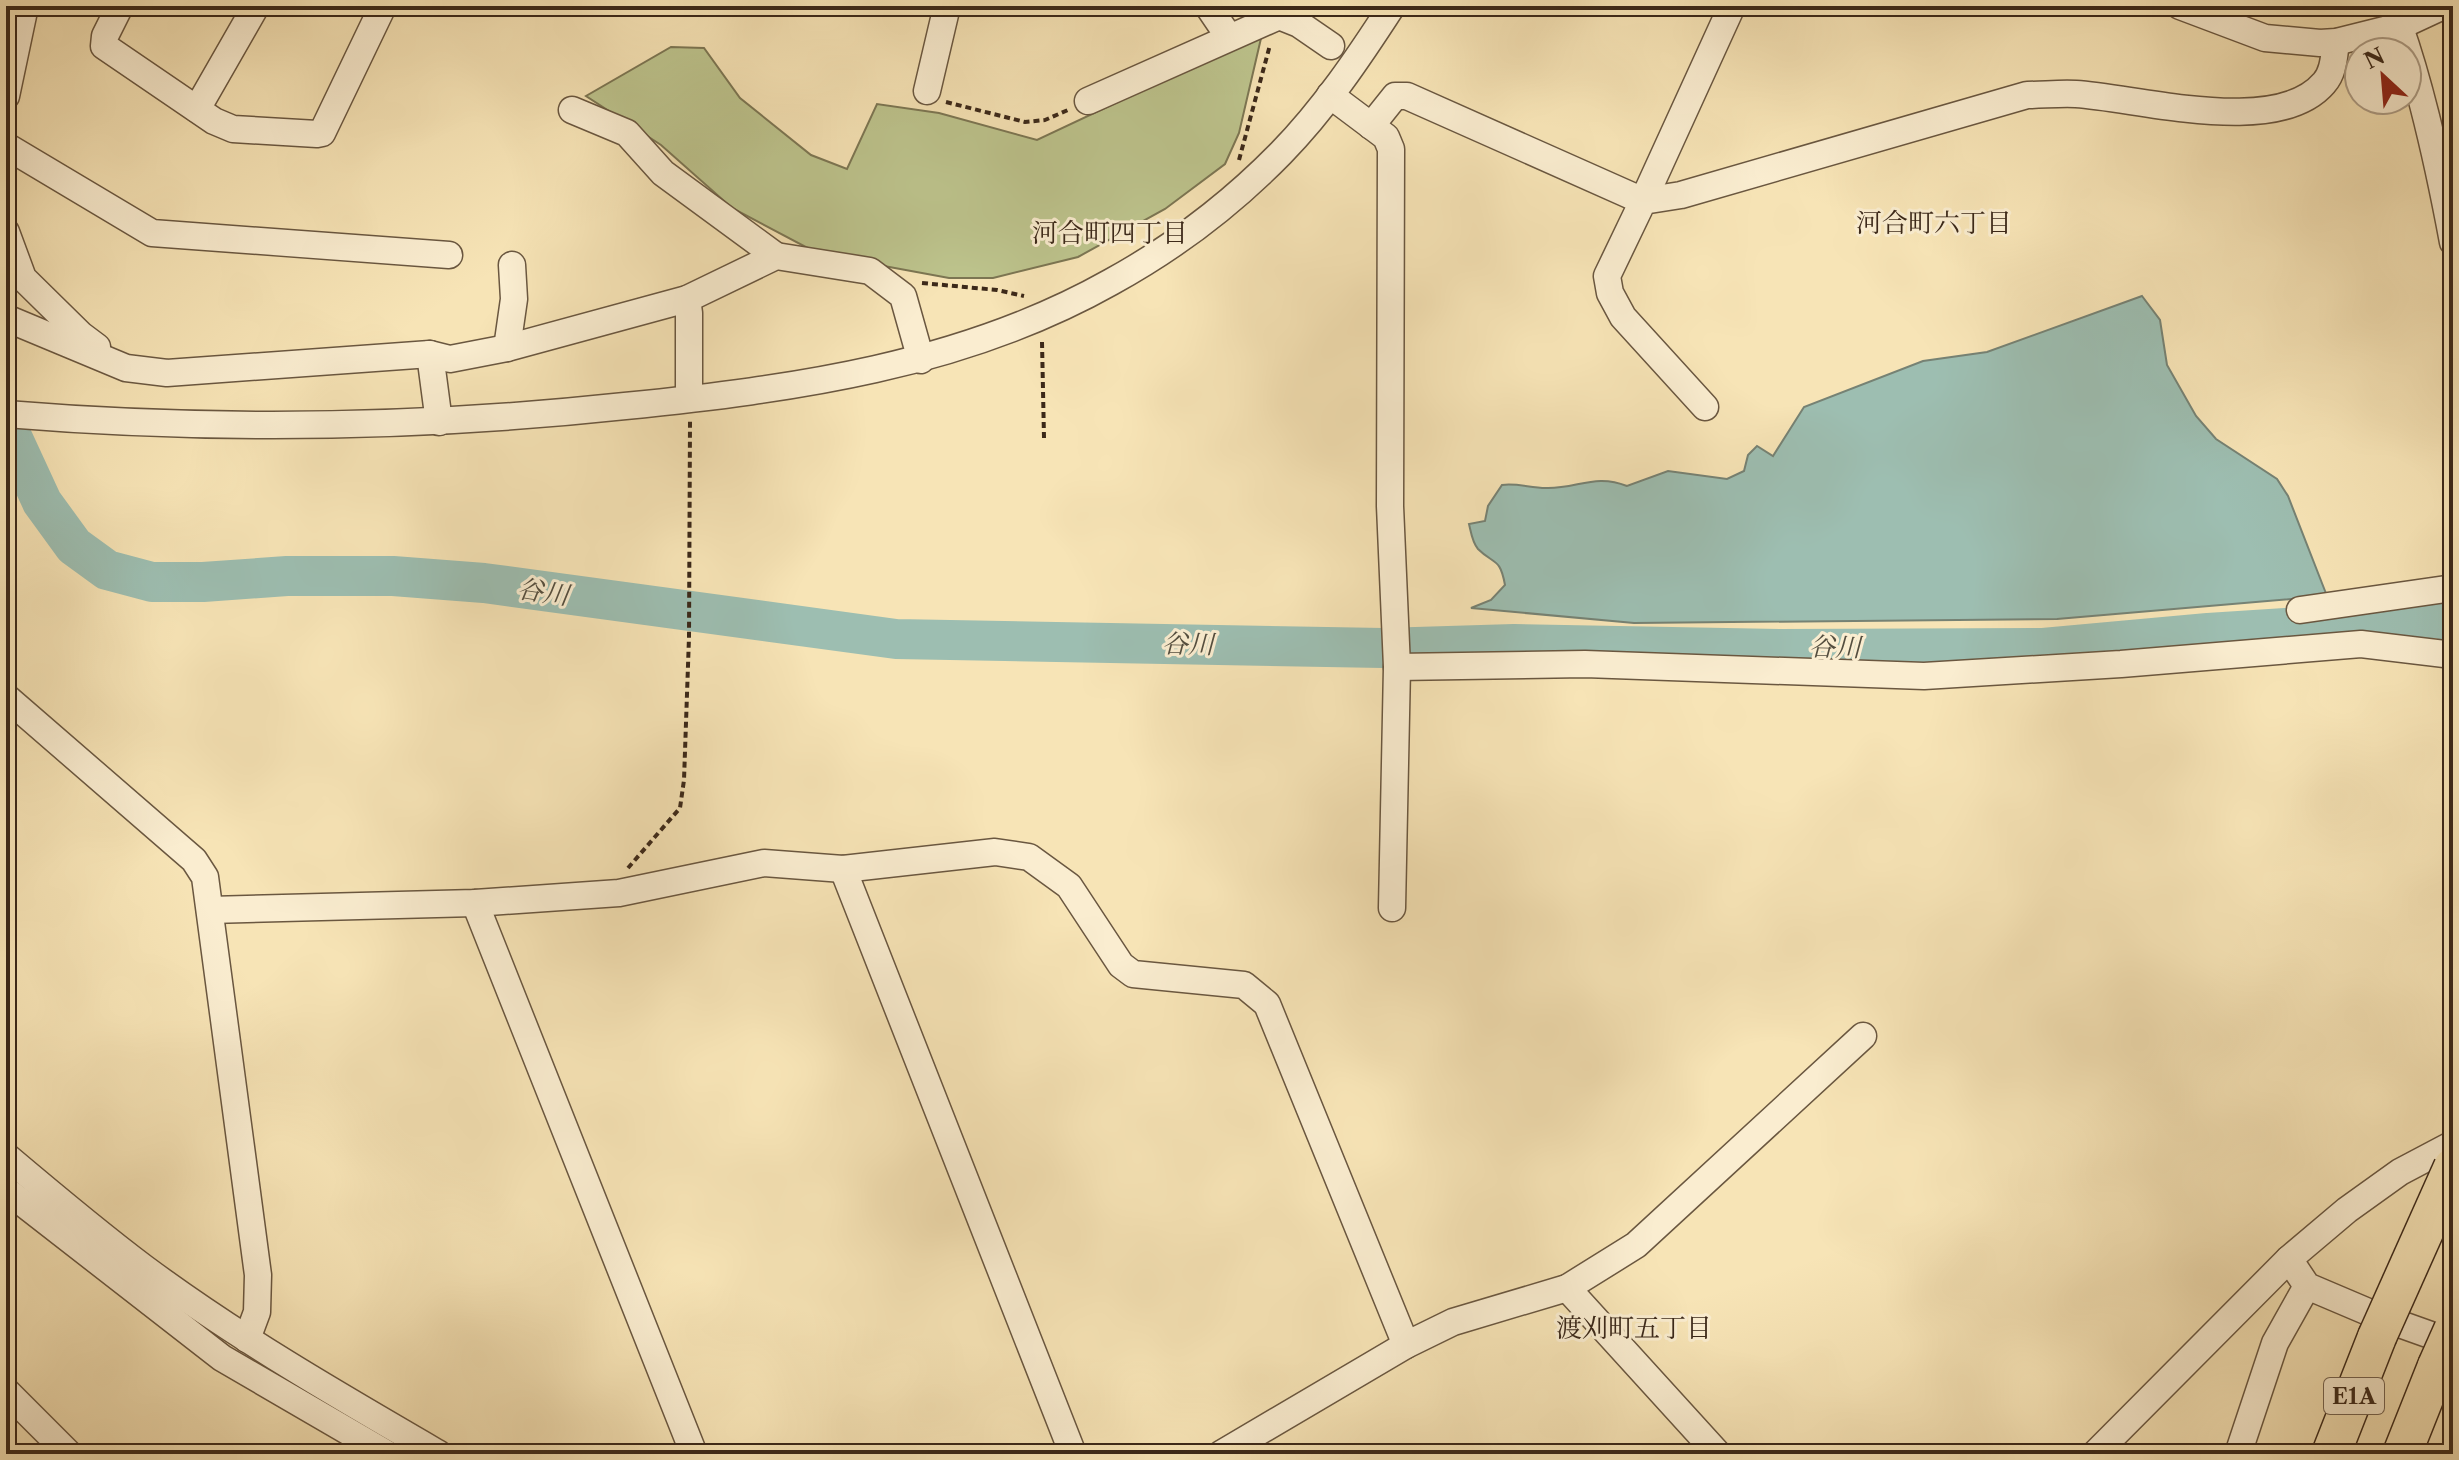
<svg xmlns="http://www.w3.org/2000/svg" width="2459" height="1460" font-family="'Libre Caslon Text','Noto Serif JP',serif">
	<style>
		.green { fill: #bdc48d; stroke: #7c7653; stroke-width: 2 }
		.water { fill: #9dbeb1; stroke: #768274; stroke-width: 2 }
		.lines { fill: none; stroke-linecap: round; stroke-linejoin: round }
		.river { stroke: #9dbeb1; stroke-width: 40 }
		.minor-casing { stroke: #6a5740; stroke-width: 29 }
		.highway-casing { stroke: #3b2819; stroke-width: 41 }
		.path { stroke: #3b2819; stroke-width: 4; stroke-dasharray: 6 4; stroke-linecap: butt }
		.minor { stroke: #faedd0; stroke-width: 26 }
		.highway { stroke: #f7e4b6; stroke-width: 38 }
		.highway-bridge-casing { stroke: #3b2819; stroke-width: 41; stroke-linecap: butt }
		.highway-bridge { stroke: #f7e4b6; stroke-width: 38 }
		.labels { text-anchor: middle; stroke-width: 6; stroke-linejoin: round; paint-order: stroke }
		.shield { fill: #faedd0; stroke: #746350; stroke-width: 2 }
		.shield-label { font-size: 22px; font-weight: bold; fill: #3b2819 }
		.neighbourhood-label { font-size: 26px; fill: #3b2819; stroke: #faedd0 }
		.water-label { font-size: 26px; font-style: italic; fill: #544e3f; stroke: #faedd0 }
	</style>
	<rect width="100%" height="100%" fill="#f7e4b6"/>
	<filter id="stains"><feTurbulence type="fractalNoise" baseFrequency=".0025" numOctaves="4"/><feColorMatrix values="0 0 0 0 .2 0 0 0 0 .09 0 0 0 0 .02 0 0 0 .5 -.17"/></filter>
	<radialGradient id="worn" r=".72"><stop offset=".6" stop-color="#630" stop-opacity="0"/><stop offset="1" stop-color="#630" stop-opacity=".3"/></radialGradient>
	<path class="green" d="M1262 34 1239 133 1225 164 1165 209 1078 257 993 278H949L819 254 732 208 661 145 586 96 671 47 704 48 740 98 811 155 847 169 877 104 939 113 1037 140Z"/>
	<path class="water" d="M2142 296 2160 320 2167 365 2196 416 2216 439 2277 479 2288 496 2327 596 2057 619 1634 623 1471 608 1491 600 1505 585C1500 557 1494 565 1478 549 1472 542 1471 532 1469 524L1485 521 1488 506 1502 485C1518 483 1530 488 1546 488 1577 489 1595 473 1627 486L1668 471 1727 479 1744 471 1748 455 1757 446 1773 456 1804 407 1923 361 1987 352Z"/>
	<g class="lines">
		<path class="river" d="M6 424 42 502 74 546 107 570 152 582H203L287 576H393L484 583 896 639 1383 648 1514 644 1780 649 2043 648 2208 633 2437 618 2453 622"/>
		<defs>
			<g id="minor">
				<path d="M120 6 105 36 104 46 214 121 233 129 317 134 322 133 383 6"/>
				<path d="M1208 6 1229 37"/>
				<path d="M2180 6 2265 38 2320 43 2336 42 2400 26 2443 6"/>
				<path d="M2392 6C2420 77 2439 167 2453 242"/>
				<path d="M927 91 947 6"/>
				<path d="M1330 95 1386 137 1391 149 1390 506 1397 667 1392 908"/>
				<path d="M6 96 25 6"/>
				<path d="M1088 101 1279 16 1299 24 1331 46"/>
				<path d="M197 109 256 6"/>
				<path d="M572 110 627 133 663 173 776 256"/>
				<path d="M1371 126 1395 96H1407L1643 201 1732 6"/>
				<path d="M6 146 152 233 449 255"/>
				<path d="M6 232 23 278 81 335 97 347"/>
				<path d="M687 299 689 313V387"/>
				<path d="M6 318 126 368 167 373 430 354 450 359 507 348 687 299 776 256 870 271 903 296 921 360"/>
				<path d="M507 348 514 299 512 265"/>
				<path d="M430 354 439 422"/>
				<path d="M1705 407 1623 317 1610 293 1607 276 1643 201 1681 195 2027 95C2043 95 2060 93 2076 94 2140 98 2277 138 2324 83 2334 72 2334 55 2336 42"/>
				<path d="M6 414C212 431 420 428 625 406 793 389 962 366 1111 282 1173 248 1232 203 1281 153 1324 109 1359 57 1392 6"/>
				<path d="M2300 610 2453 588"/>
				<path d="M1397 667 1585 664 1924 676 2121 664 2361 644 2453 655"/>
				<path d="M6 697 194 860 205 877 258 1275 257 1312 247 1339"/>
				<path d="M843 869 1073 1454"/>
				<path d="M475 903 694 1454"/>
				<path d="M210 910 475 903 619 893 764 863 843 869 995 852 1029 857 1069 886 1121 965 1133 974 1244 985 1267 1004 1406 1345"/>
				<path d="M6 1156C51 1194 96 1232 144 1268 237 1337 339 1396 439 1454"/>
				<path d="M6 1190 222 1358 387 1454"/>
				<path d="M2289 1259 2307 1286 2380 1317 2453 1343"/>
				<path d="M1567 1288 1718 1454"/>
				<path d="M6 1391 69 1454"/>
				<path d="M1221 1454 1406 1345 1453 1322 1567 1288 1636 1245 1863 1036"/>
				<path d="M2095 1454 2289 1259 2347 1210 2400 1172 2453 1144"/>
				<path d="M2238 1454 2275 1343 2307 1286"/>
			</g>
			<g id="highway">
				<path d="M2331 1454 2377 1337"/>
				<path d="M2402 1454 2437 1366"/>
			</g>
		</defs>
		<use href="#minor" class="minor-casing"/>
		<use href="#highway" class="highway-casing"/>
		<g class="path">
			<path d="M946 102 1025 122 1045 120 1068 110"/>
			<path d="M1239 160 1270 45"/>
			<path d="M922 283 997 290 1024 296"/>
			<path d="M1042 342 1044 438"/>
			<path d="M628 868 680 808 684 780 689 637 690 421"/>
		</g>
		<use href="#minor" class="minor"/>
		<use href="#highway" class="highway"/>
		<defs>
			<g id="highway-bridge">
				<path d="M2377 1337 2453 1167"/>
				<path d="M2437 1366 2453 1330"/>
			</g>
		</defs>
		<use href="#highway-bridge" class="highway-bridge-casing"/>
		<use href="#highway-bridge" class="highway-bridge"/>
	</g>
	<g class="labels">
		<rect class="shield" x="2324" y="1378" width="60" height="36" rx="6"/>
		<g class="shield-label">
			<text x="2354" y="1404">E1A</text>
		</g>
		<g class="neighbourhood-label">
			<text x="1934" y="232">河合町六丁目</text>
			<text x="1110" y="242">河合町四丁目</text>
			<text x="1634" y="1337">渡刈町五丁目</text>
		</g>
		<g class="water-label">
			<text transform="translate(543 592) rotate(8)" y="9">谷川</text>
			<text transform="translate(1188 644) rotate(1)" y="9">谷川</text>
			<text transform="translate(1835 647) rotate(1)" y="9">谷川</text>
		</g>
	</g>
	<rect width="2459" height="1460" fill="none" stroke="#f7e4b6" stroke-width="32"/>
	<rect x="8" y="8" width="2443" height="1444" fill="none" stroke="#3b2819" stroke-width="4"/>
	<rect x="16" y="16" width="2427" height="1428" fill="none" stroke="#3b2819" stroke-width="2"/>
	<g transform="translate(2383 76) rotate(334)"><circle r="38" fill="#faedd0" stroke="#ae9e87" stroke-width="2"/>
	<path d="M0-6L14 30L0 20L-14 30Z" fill="#8f2418"/>
	<text y="-12" font-size="22" font-weight="bold" text-anchor="middle" fill="#3b2819">N</text>
	</g>
	<rect width="100%" height="100%" filter="url(#stains)"/>
	<rect width="100%" height="100%" fill="url(#worn)"/>
</svg>
